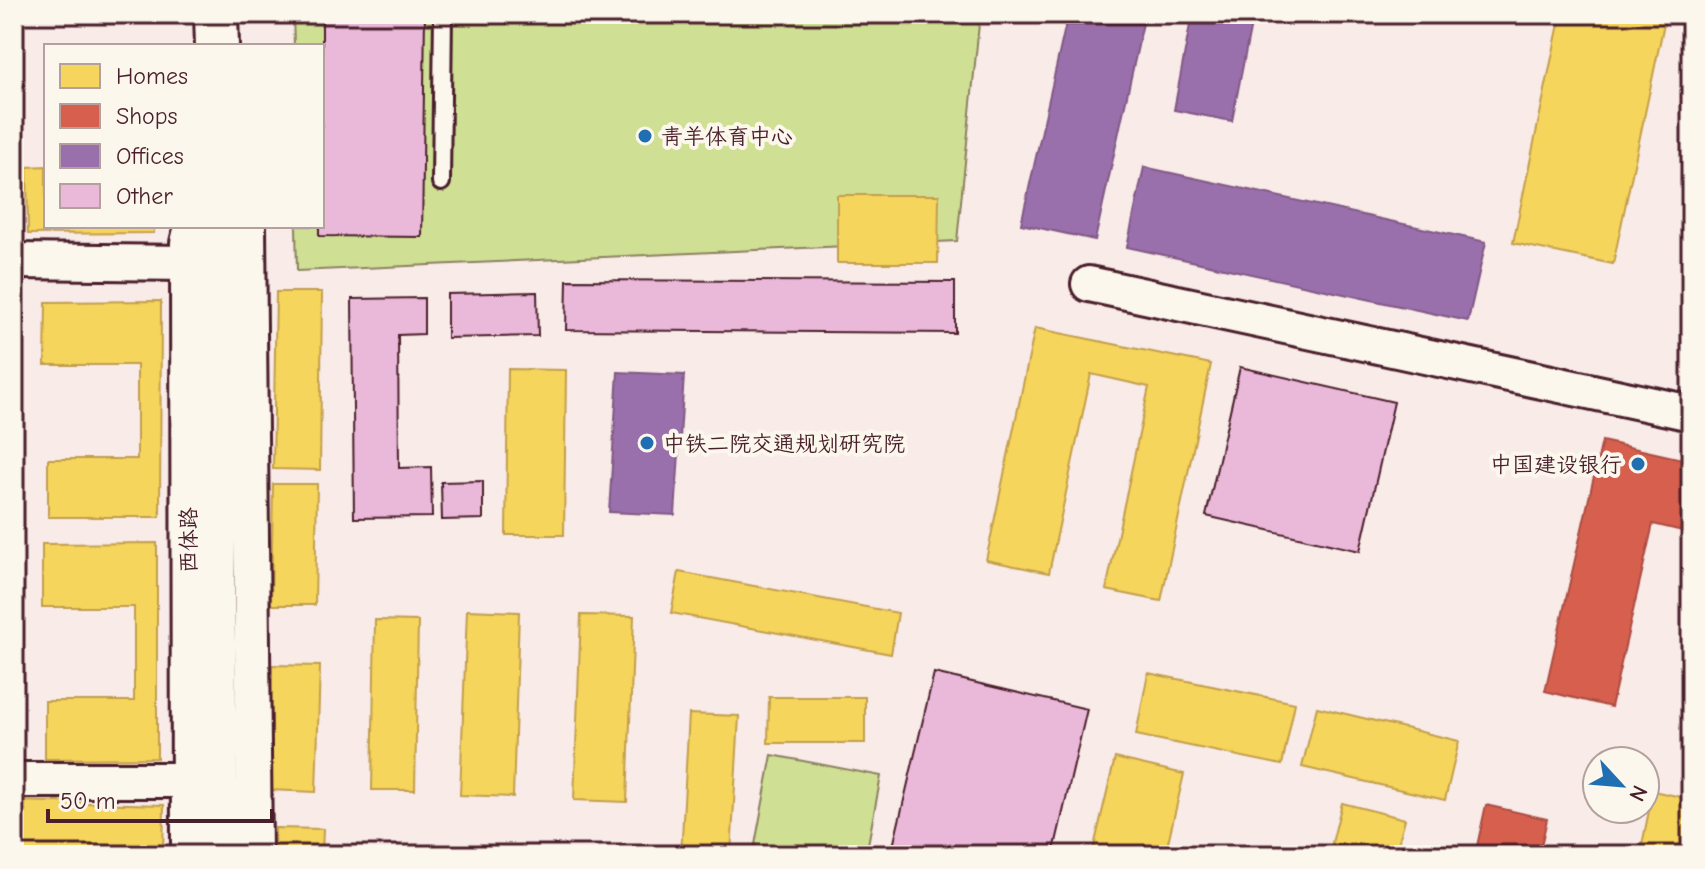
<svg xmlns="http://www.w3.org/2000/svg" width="1705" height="869" font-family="'Comic Neue','LXGW WenKai TC',sans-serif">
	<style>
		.green { fill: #cfe094; stroke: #8c8060; stroke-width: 2 }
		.homes { fill: #f6d55c; stroke: #c29e4d; stroke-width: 2 }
		.shops { fill: #d6604d; stroke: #ac4c43; stroke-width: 2 }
		.offices { fill: #9970ab; stroke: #815885; stroke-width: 2 }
		.building { fill: #eab9da; stroke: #4a1f2b; stroke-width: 2 }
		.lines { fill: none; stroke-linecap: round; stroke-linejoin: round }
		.service-casing { stroke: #4a1f2b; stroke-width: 22 }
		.minor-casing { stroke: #4a1f2b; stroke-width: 40 }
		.tertiary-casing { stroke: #4a1f2b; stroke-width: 48 }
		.service { stroke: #fbf7ec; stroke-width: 16 }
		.minor { stroke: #fbf7ec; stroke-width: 34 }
		.tertiary { stroke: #fbf7ec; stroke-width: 42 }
		.poi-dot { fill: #1f6fb2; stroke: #fbf7ec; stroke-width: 3 }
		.labels { text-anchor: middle; stroke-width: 8; stroke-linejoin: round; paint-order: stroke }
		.poi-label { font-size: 22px; fill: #4a1f2b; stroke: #fbf7ec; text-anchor: start }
		.street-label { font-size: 22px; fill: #4a1f2b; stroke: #fbf7ec }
	</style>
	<rect width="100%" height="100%" fill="#f8ebe8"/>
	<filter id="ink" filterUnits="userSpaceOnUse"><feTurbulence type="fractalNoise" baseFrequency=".0125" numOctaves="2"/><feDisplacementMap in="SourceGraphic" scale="16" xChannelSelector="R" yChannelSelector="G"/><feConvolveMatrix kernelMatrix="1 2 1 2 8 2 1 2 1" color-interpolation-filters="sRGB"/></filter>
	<g filter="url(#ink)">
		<g class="green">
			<path d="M293 14H980L957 241 297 271 296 226H322V46H294Z"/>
			<path d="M772 755 881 776 866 855H753Z"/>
		</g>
		<g class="homes">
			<path d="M14 14H22L20 235H14Z"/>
			<rect x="92" y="14" width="54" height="2"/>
			<path d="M1561 14H1666L1613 264 1513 243Z"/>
			<path d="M46 166V226H154V233L28 234 27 167Z"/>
			<path d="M837 195H939L938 263H837Z"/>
			<path d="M276 292H322L320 470 273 469Z"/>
			<path d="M161 301 160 517H48V459H137V365H45L46 302Z"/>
			<path d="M1035 328 1211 364 1161 601 1106 590 1149 387 1091 374 1049 573 986 560Z"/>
			<path d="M508 369 566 370 564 535H506Z"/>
			<path d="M273 484H317L315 605H271Z"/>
			<path d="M157 543V758L45 759V701H134V607H42V544Z"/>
			<path d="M679 572 898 613 891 654 671 613Z"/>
			<path d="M467 610 519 612 513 797 460 795Z"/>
			<path d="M581 615 634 616 627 802 574 800Z"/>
			<path d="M375 620 418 621 415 790H372Z"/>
			<path d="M272 665 320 666 316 792 268 790Z"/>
			<path d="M1148 673 1295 703 1282 765 1136 735Z"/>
			<path d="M769 697H865V743H768Z"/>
			<path d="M1317 707 1459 741 1445 800 1302 767Z"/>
			<path d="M689 714 739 716 731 855H681Z"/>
			<path d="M1115 758 1184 774 1165 855H1092Z"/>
			<path d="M1653 791 1691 799V855H1640Z"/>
			<path d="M14 801 164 805 163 855H14Z"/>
			<path d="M1342 803 1405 819 1395 855H1329Z"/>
			<path d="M275 828 323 829 322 855H275Z"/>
		</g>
		<g class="shops">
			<path d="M1602 441 1691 461V533L1653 524 1611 707 1545 691Z"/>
			<path d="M1486 805 1547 819 1539 855H1475Z"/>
		</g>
		<g class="offices">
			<path d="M1068 14H1145L1095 240 1021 224Z"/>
			<path d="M1192 14H1253L1232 121 1174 110Z"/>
			<path d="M1291 14H1329L1328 21Z"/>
			<path d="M1144 167 1486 242 1468 321 1127 247Z"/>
			<path d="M618 372 684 375 675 515 609 512Z"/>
		</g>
		<g class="building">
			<path d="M322 14H425L422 237 319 236V226H322Z"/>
			<path d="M567 280 955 282V333L566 330Z"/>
			<path d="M537 292 538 336 447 338V294Z"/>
			<path d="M424 298V334L398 335 399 468 431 467 432 517 354 518 352 299Z"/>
			<path d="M1240 367 1394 402 1360 551 1206 516Z"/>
			<path d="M483 481V519L442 520 441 482Z"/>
			<path d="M934 673 1087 709 1053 855H891Z"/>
		</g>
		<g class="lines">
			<defs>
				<path id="service" d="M441 182 443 14"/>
				<g id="minor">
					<path d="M248 226 254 855"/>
					<path d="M14 261 189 263"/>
					<path d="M1089 284 1691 413"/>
					<path d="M14 780H187"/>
					<path d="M189 855 188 243 192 226"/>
				</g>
				<g id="tertiary">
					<path d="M216 14 217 46"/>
					<path d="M214 226 213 572 217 855"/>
				</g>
			</defs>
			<use href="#service" class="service-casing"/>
			<use href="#minor" class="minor-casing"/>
			<use href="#tertiary" class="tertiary-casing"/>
			<use href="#service" class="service"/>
			<use href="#minor" class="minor"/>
			<use href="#tertiary" class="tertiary"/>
		</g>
	</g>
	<g class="poi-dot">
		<circle cx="645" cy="136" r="8"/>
		<circle cx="647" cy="443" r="8"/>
		<circle cx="1638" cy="464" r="8"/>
	</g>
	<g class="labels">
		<g class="poi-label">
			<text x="661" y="144">青羊体育中心</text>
			<text x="663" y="451">中铁二院交通规划研究院</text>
			<text x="1622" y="472" text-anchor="end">中国建设银行</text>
		</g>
		<g class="street-label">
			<text transform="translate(188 540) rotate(-90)" y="8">西体路</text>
		</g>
	</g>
	<rect width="1705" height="869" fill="none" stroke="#fbf7ec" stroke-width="48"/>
	<rect x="24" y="24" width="1657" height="821" fill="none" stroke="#4a1f2b" stroke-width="3" filter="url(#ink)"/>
	<rect x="44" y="44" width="280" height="184" fill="#fbf7ec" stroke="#b4a19f" stroke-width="2"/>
	<rect x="60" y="64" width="40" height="24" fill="#f6d55c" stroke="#b4a19f" stroke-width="2"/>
	<text x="116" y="84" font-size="24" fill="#4a1f2b">Homes</text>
	<rect x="60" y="104" width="40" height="24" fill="#d6604d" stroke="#b4a19f" stroke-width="2"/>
	<text x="116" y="124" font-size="24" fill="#4a1f2b">Shops</text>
	<rect x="60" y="144" width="40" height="24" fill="#9970ab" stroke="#b4a19f" stroke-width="2"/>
	<text x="116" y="164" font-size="24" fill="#4a1f2b">Offices</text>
	<rect x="60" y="184" width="40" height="24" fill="#eab9da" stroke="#b4a19f" stroke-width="2"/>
	<text x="116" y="204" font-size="24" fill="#4a1f2b">Other</text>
	<g transform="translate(1621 785) rotate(116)"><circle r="38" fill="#fbf7ec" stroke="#b4a19f" stroke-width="2"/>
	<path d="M0-6L14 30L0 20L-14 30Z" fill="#1f6fb2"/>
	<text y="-12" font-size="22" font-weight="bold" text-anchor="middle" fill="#4a1f2b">N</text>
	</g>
	<path d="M48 809v12h224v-12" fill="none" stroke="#4a1f2b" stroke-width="4"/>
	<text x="60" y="809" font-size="24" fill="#4a1f2b" stroke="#fbf7ec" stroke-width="6" paint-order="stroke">50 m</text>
</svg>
